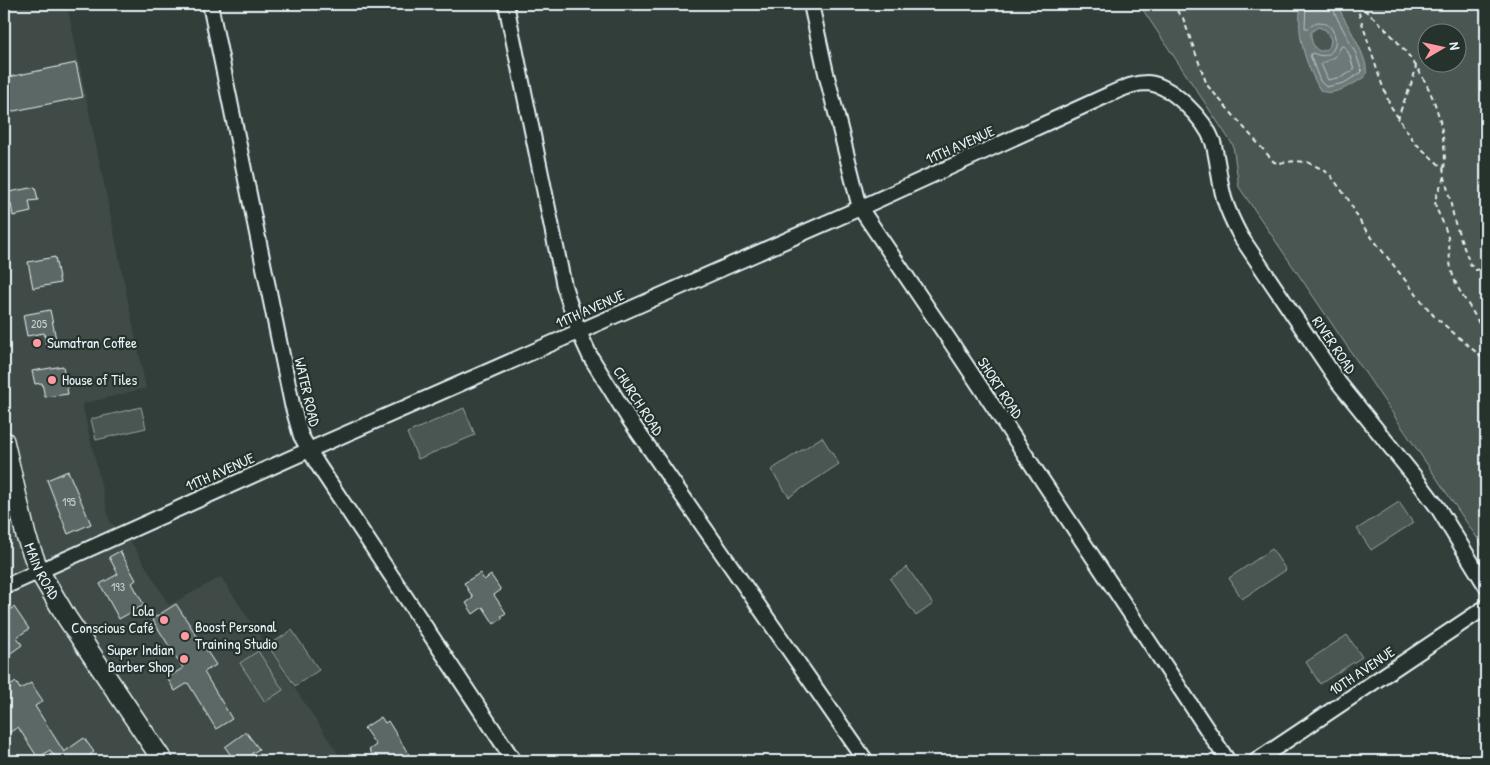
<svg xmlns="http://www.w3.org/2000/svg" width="1490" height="765" font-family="'Patrick Hand',sans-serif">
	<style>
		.built { fill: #3f4b46 }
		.green { fill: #495651; stroke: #98a4a4; fill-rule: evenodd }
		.water { fill: #6d7978; stroke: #9ea9ab; fill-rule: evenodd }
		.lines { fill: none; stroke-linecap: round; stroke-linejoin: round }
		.shore { stroke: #b7c1c5; stroke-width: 1 }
		.building { fill: #5c6865; stroke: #e8f1f8 }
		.minor-casing { stroke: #e8f1f8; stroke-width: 18 }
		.secondary-casing { stroke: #e8f1f8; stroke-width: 22 }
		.path { stroke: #e8f1f8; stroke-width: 2; stroke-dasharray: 5 4; stroke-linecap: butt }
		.minor { stroke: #26332d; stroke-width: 14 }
		.secondary { stroke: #26332d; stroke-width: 19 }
		.poi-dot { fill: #ff9aa2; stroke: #26332d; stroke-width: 2 }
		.labels { text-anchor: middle; stroke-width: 4.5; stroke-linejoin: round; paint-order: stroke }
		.number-label { font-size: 12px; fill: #c5cfd3 }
		.street-label { font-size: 15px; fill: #e8f1f8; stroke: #26332d }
		.poi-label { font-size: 15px; fill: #e8f1f8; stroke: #26332d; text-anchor: start }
	</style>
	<rect width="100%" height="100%" fill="#323e39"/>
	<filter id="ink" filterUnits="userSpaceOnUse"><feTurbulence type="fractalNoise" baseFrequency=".02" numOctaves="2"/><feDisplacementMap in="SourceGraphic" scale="10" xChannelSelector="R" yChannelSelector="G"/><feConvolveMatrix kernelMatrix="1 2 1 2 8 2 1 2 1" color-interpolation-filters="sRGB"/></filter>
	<g filter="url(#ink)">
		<path class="built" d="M4 4H67L146 388 82 404 110 522 133 545 169 605 221 577 343 761H4Z"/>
		<g class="green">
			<path d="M1139 4H1486V551L1239 187 1233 145ZM1428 32H1458V62H1428Z"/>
			<path d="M141 407 146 428 96 440 91 419Z"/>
			<path d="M464 408 475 435 418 459 407 433Z"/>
			<path d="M822 437 839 464 789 497 771 470Z"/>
			<path d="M1399 502 1413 523 1371 550 1357 529Z"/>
			<path d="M1272 549 1286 570 1242 599 1229 578Z"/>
			<path d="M907 567 933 604 916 616 890 579Z"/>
			<path d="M292 630 319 670 295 686 268 646Z"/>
			<path d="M1347 635 1362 657 1320 684 1306 662Z"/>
			<path d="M258 651 283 690 265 702 240 663Z"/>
		</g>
		<path class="water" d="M1301 4H1337C1343 20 1373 62 1365 77 1353 84 1332 98 1320 90 1305 63 1296 35 1301 4ZM1318 27 1326 30 1331 40 1330 45C1319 60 1310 44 1311 32Z"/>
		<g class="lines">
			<g class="shore">
				<path d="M1306 4 1305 28H1308L1317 22C1343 21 1341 67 1313 53L1310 55 1320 81 1326 87 1344 83 1362 72 1356 54 1335 14 1333 4"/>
				<path d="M1342 46 1345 47 1350 56 1354 70 1342 77 1328 80 1321 64 1335 57Z"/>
			</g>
		</g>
		<g class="building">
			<path d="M76 63 83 97 4 113V78Z"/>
			<path d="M35 187 38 200 29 201 31 212 13 216 11 204 4 205V193Z"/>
			<path d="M55 257 60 283 33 288 28 262Z"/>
			<path d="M50 310 57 344 46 346 44 333 27 336 23 315Z"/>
			<path d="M63 366 68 394 45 397 42 383 35 384 32 371Z"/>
			<path d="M68 471 91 524 68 534 47 480Z"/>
			<path d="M120 551 136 580 132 583 144 605 119 619 100 584 118 574 109 557Z"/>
			<path d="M480 573 484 580 491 575 501 590 494 595 506 613 501 616 503 618 494 624 483 607 473 614 466 603 473 598 464 583Z"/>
			<path d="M176 604 216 665 204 672 232 719 216 729 188 683 175 691 167 678 183 668 152 619Z"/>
			<path d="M14 607 29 629 17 637 22 645 4 658V614Z"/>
			<path d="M16 682 20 689 31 683 43 701 35 706 64 752 84 738 94 752 82 761H52L56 758 50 750 38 758 18 727 4 736V690Z"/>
			<path d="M381 717 385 723 388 721 413 761H377L369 750 376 745 364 728Z"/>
			<path d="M246 732 259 749 251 754 256 761H235L225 747Z"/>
		</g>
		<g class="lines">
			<defs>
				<g id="minor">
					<path d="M210 4 292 404 301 436 318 465 514 761"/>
					<path d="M506 4 564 286 579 332 590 356 629 419 866 761"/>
					<path d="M811 4 826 73 860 208 952 344 1228 761"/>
					<path d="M4 587 309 450 860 208 1110 94C1122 89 1133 83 1147 83 1171 84 1205 120 1213 142 1218 160 1219 180 1224 198 1228 212 1234 224 1241 237L1339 383 1414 476 1438 508 1486 586"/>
					<path d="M1256 761 1486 607"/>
				</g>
				<g id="secondary">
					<path id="s1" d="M4 441 26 536 39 571 67 618 163 761"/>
				</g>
			</defs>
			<use href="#minor" class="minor-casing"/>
			<use href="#secondary" class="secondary-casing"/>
			<g class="path">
				<path d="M1171 4 1183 18 1207 85 1274 162 1278 163 1296 161 1307 162 1324 170 1331 176 1348 199 1362 225 1420 299 1434 316 1485 360"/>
				<path d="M1356 4 1380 79 1390 105 1414 142 1443 168 1455 223 1470 264 1476 270 1486 268"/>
				<path d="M1357 4C1398 36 1433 78 1442 131 1444 144 1446 156 1444 169"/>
				<path d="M1398 120C1402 101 1414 84 1416 65"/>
				<path d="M1445 177C1427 210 1438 204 1447 234 1451 246 1448 259 1452 272 1457 292 1472 307 1480 326 1483 332 1481 338 1481 345 1481 351 1484 357 1486 363"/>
			</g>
			<use href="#minor" class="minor"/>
			<use href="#secondary" class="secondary"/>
		</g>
	</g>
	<g class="poi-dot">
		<circle cx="37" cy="343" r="5"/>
		<circle cx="52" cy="380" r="5"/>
		<circle cx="164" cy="620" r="5"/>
		<circle cx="185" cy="636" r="5"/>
		<circle cx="184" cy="659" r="5"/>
	</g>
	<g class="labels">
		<g class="number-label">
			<text x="39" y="328">205</text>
			<text x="69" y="506">195</text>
			<text x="118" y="591">193</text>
		</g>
		<g class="street-label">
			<text transform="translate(960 145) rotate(-24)" y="5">11TH AVENUE</text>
			<text transform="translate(590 309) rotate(-24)" y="5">11TH AVENUE</text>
			<text transform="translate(1334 345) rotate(56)" y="5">RIVER ROAD</text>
			<text transform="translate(1000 388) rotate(57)" y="5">SHORT ROAD</text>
			<text transform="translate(307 392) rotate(77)" y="5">WATER ROAD</text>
			<text transform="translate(638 401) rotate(57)" y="5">CHURCH ROAD</text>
			<text transform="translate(220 472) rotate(-24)" y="5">11TH AVENUE</text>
			<text dy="5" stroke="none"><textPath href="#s1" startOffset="136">MAIN ROAD</textPath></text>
			<text transform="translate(1362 671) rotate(-34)" y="5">10TH AVENUE</text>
		</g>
		<g class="poi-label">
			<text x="47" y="348">Sumatran Coffee</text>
			<text x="62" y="385">House of Tiles</text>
			<text x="154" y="616" text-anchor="end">Lola<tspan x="154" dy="17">Conscious Café</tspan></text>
			<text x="195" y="632">Boost Personal<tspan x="195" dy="17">Training Studio</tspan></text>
			<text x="174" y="655" text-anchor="end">Super Indian<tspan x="174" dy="17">Barber Shop</tspan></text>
		</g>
	</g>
	<rect width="1490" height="765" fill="none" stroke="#26332d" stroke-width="20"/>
	<rect x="10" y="10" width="1470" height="745" fill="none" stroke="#e8f1f8" stroke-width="2" filter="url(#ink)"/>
	<g transform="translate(1442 48) rotate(81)"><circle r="24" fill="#26332d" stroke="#747f7e"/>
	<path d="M0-4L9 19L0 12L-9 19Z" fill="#ff9aa2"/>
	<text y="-8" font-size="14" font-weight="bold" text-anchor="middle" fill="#e8f1f8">N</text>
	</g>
</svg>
